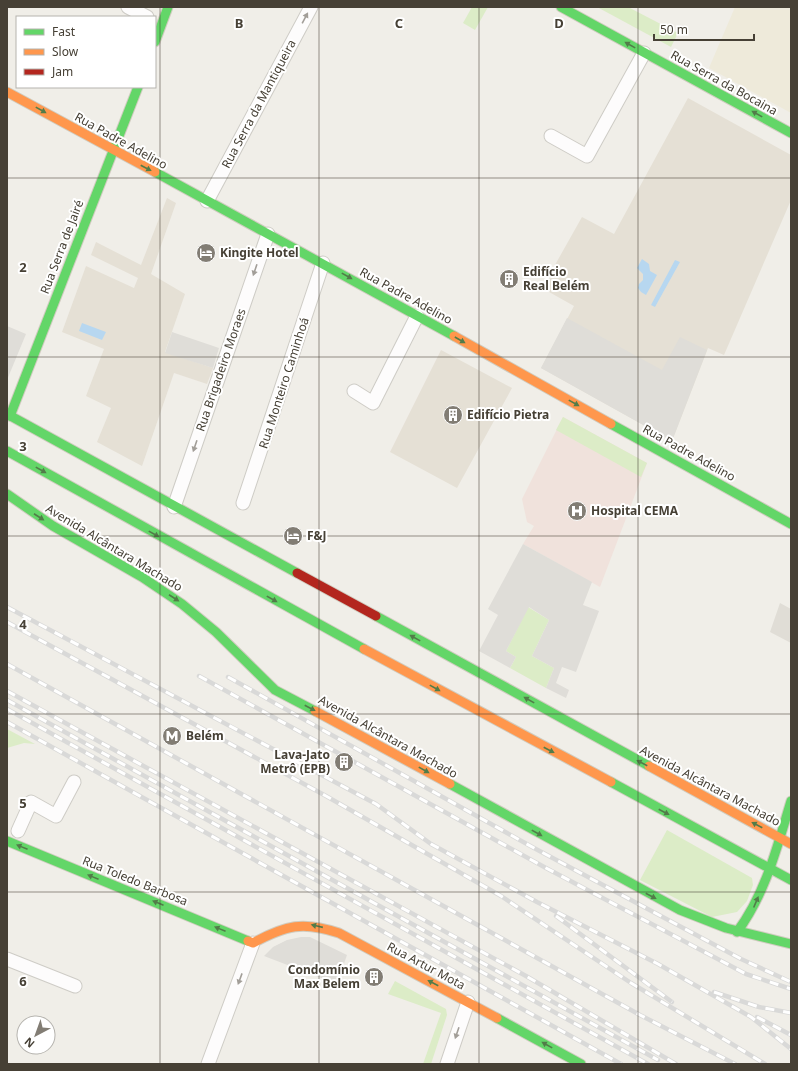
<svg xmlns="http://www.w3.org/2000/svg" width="798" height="1071" font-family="'Noto Sans',sans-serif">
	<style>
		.residential { fill: #e5e0d5 }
		.industrial { fill: #e0ddd6 }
		.education { fill: #eeeada }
		.medical { fill: #f0e2dc }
		.green { fill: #dcecc7 }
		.parking { fill: #dfddd8 }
		.water { fill: #b7d7f0 }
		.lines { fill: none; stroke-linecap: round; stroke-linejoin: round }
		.street-casing { stroke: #ceccc6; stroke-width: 15 }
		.fast-casing { stroke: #d0ccbf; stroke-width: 11 }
		.slow-casing { stroke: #d0ccbf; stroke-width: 11 }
		.jam-casing { stroke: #d0ccbf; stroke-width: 11 }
		.street { stroke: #fdfcfc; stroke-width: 13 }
		.fast { stroke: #63d668; stroke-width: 9 }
		.slow { stroke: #ff974d; stroke-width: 9 }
		.jam { stroke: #b3261e; stroke-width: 9 }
		.rail-casing { stroke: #d9d9d8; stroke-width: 4.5 }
		.rail { stroke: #fff; stroke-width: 3; stroke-dasharray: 9; stroke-linecap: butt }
		.oneway { fill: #a29e98 }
		.oneway2 { fill: #527c49 }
		.grid { fill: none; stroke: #464035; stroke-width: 1; stroke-opacity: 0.55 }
		.labels { text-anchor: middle; stroke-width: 4; stroke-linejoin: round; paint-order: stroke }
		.street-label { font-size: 12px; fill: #464035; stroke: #fff }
		.poi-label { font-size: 12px; font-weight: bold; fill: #464035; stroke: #fff; text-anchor: start }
		.grid-label { font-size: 13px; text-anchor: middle; font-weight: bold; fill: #464035; stroke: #fff; stroke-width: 4; stroke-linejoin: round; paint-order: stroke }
	</style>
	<rect width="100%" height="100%" fill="#f0eee8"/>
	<g class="residential">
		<path d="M688 98 791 155V200L724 355 708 348 672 441 541 368 574 306 542 288 582 217 614 234Z"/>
		<path d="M167 198 176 203 151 274 185 294 165 352 213 368 207 384 174 373 142 466 97 442 111 408 86 396 104 349 62 332 86 266 134 288 138 278 91 255 96 242 141 265Z"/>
		<path d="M441 350 512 388 457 488 390 452Z"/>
	</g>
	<path class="industrial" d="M780 603 791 609V643L770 632Z"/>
	<path class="education" d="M735 7H791V113L709 68Z"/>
	<path class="medical" d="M563 417 647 463 600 587 523 544 534 526 527 522 522 499Z"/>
	<g class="green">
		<path d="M472 7H488L475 30 463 23Z"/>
		<path d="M597 7H628L678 33 671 47Z"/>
		<path d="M563 417 647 463 641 477 556 430Z"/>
		<path d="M528 607 549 620 532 656 554 668 546 688 510 668 516 657 506 651Z"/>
		<path d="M7 729 35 744 24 743 7 748Z"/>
		<path d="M667 830 752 878 753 885 747 901 737 912 712 917 640 880Z"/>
		<path d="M395 981 446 1009 447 1015 431 1064H423L441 1013 388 994Z"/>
	</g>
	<g class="parking">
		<path d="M567 318 662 370 680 337 707 350 672 441 541 368Z"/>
		<path d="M7 326 26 334 7 380Z"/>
		<path d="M172 332 219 348 213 368 165 353Z"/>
		<path d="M523 544 592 582 583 605 599 611 576 672 562 667 556 683 569 690 566 698 546 688 554 668 532 656 549 620 529 607 506 651 516 657 510 668 479 651 498 615 488 609Z"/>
		<path d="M301 937H310L347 955 337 984 264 956 273 947 287 940Z"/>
	</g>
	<g class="water">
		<path d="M642 259 649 264 650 271 657 275 646 295 641 292 638 288 639 284 643 280V274L637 268Z"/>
		<path d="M675 260 680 262 655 307 651 305Z"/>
		<path d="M82 323 106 332 102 340 79 331Z"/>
	</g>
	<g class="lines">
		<defs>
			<g id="street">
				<path d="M128 7 147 17"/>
				<path d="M551 136 587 156 644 53"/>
				<path d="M207 201 311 7"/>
				<path d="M354 391 373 403 417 316"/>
				<path d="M243 503 323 263"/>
				<path d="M174 507 268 234"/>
				<path d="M18 831 31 802 56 816 74 782"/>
				<path d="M7 959 75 986"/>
				<path d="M208 1064 253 943"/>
				<path d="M447 1064 468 1002"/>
			</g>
			<g id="fast">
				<path d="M561 7 791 133"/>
				<path d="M155 42 168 7"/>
				<path d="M155 172 454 336"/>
				<path d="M7 414 297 573"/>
				<path d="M10 416 138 87"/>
				<path d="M611 424 791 524"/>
				<path d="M7 451 364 649"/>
				<path d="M7 494 53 526 142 577 182 604 216 632 275 690 315 711"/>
				<path d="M376 616 649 766"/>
				<path d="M611 782 791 880"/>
				<path d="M450 784 680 910 726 928 791 944"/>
				<path d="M7 841 248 941"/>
				<path d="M737 932C766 893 777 847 791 801"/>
				<path d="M497 1018 581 1064"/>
			</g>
			<g id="slow">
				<path d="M7 92 155 172"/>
				<path d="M454 336 611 424"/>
				<path d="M364 649 611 782"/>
				<path d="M315 711 450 784"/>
				<path d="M649 766 791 844"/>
				<path d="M248 941 253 943C286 925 303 921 339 933L497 1018"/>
			</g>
			<path id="jam" d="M297 573 376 616"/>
		</defs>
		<use href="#street" class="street-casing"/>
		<use href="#fast" class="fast-casing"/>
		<use href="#slow" class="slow-casing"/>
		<use href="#jam" class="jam-casing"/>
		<use href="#street" class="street"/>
		<use href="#fast" class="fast"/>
		<use href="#slow" class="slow"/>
		<use href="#jam" class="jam"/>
		<defs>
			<g id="rail">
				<path d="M7 607 376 804 431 844 537 902 658 964 751 1017 791 1049"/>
				<path d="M7 622 326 796 501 896 631 983 765 1064"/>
				<path d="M7 664 640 1015 735 1064"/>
				<path d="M199 676 546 868 746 974 791 989"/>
				<path d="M228 677 534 848 741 959 791 982"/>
				<path d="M7 691 526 976 676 1064"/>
				<path d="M7 700 658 1060"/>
				<path d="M7 709 648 1064"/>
				<path d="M7 722 621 1064"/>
				<path d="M556 916 672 1002"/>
				<path d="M714 992 759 1007 791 1013"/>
				<path d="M757 1017 791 1035"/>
			</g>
		</defs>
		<use href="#rail" class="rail-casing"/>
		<use href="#rail" class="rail"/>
	</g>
	<defs><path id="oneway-solid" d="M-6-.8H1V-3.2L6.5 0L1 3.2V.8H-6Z"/></defs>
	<g class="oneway">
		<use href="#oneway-solid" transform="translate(305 18) rotate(-62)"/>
		<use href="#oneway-solid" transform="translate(255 270) rotate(109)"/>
		<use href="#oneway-solid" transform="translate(195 446) rotate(109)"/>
		<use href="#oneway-solid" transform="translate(240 979) rotate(110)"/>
		<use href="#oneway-solid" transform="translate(457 1033) rotate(109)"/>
	</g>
	<g class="oneway2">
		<use href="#oneway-solid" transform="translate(630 45) rotate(-151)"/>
		<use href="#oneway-solid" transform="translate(41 110) rotate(29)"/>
		<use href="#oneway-solid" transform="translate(757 114) rotate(-151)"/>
		<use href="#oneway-solid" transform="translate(146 168) rotate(28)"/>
		<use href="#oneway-solid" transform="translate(347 276) rotate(29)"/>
		<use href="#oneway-solid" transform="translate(460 340) rotate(30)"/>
		<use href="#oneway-solid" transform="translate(574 403) rotate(29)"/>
		<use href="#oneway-solid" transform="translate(41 470) rotate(29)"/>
		<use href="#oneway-solid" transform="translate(39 517) rotate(33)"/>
		<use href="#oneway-solid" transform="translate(154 534) rotate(29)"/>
		<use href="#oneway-solid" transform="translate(174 598) rotate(33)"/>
		<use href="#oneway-solid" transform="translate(272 599) rotate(29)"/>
		<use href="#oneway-solid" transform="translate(415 638) rotate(-151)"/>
		<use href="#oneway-solid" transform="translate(435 688) rotate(29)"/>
		<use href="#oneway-solid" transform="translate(529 700) rotate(-151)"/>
		<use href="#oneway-solid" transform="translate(310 708) rotate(28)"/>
		<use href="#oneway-solid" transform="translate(549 750) rotate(28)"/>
		<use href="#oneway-solid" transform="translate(642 763) rotate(-152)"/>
		<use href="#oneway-solid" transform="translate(424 770) rotate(29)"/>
		<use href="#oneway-solid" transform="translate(664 812) rotate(28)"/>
		<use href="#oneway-solid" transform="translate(757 825) rotate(-152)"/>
		<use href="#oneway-solid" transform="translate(537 833) rotate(29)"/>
		<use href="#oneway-solid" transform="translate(22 847) rotate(-158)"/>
		<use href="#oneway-solid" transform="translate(93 877) rotate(-158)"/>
		<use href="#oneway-solid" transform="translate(651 896) rotate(28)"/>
		<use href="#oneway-solid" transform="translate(756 902) rotate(-67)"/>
		<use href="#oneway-solid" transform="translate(158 903) rotate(-157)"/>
		<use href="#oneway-solid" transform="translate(317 926) rotate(-167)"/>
		<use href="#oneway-solid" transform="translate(220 929) rotate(-158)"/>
		<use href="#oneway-solid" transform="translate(433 983) rotate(-152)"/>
		<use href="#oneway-solid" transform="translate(547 1045) rotate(-151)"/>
	</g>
	<path class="grid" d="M160 7V1064M319 7V1064M479 7V1064M638 7V1064M7 178H791M7 357H791M7 536H791M7 714H791M7 892H791"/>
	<defs>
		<symbol id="hotel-disc" viewBox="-11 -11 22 22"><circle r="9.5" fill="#827d74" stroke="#fff"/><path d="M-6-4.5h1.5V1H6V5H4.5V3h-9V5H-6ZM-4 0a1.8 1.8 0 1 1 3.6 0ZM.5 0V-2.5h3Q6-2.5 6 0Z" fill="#fff"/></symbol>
		<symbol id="building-disc" viewBox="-11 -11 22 22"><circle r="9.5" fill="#827d74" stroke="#fff"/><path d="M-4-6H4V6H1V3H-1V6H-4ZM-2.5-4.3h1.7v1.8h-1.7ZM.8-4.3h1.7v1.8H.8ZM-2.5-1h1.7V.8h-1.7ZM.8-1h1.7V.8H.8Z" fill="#fff"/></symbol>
		<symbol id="hospital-disc" viewBox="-11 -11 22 22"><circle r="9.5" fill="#827d74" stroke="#fff"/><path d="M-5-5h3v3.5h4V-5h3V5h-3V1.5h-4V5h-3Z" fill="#fff"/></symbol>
		<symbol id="metro-disc" viewBox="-11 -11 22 22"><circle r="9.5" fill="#827d74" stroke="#fff"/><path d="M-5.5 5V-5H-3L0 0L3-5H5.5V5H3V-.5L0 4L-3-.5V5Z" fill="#fff"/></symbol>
	</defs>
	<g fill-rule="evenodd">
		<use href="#hotel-disc" x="195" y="242" width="22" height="22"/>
		<use href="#building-disc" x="498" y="268" width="22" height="22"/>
		<use href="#building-disc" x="442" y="404" width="22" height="22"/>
		<use href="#hospital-disc" x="566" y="500" width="22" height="22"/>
		<use href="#hotel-disc" x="282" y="525" width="22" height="22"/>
		<use href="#metro-disc" x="161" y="725" width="22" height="22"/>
		<use href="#building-disc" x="333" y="751" width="22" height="22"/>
		<use href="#building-disc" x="363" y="966" width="22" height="22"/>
	</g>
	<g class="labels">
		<g class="street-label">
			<text transform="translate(724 83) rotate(29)" y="4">Rua Serra da Bocaina</text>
			<text transform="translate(259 104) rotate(-62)" y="4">Rua Serra da Mantiqueira</text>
			<text transform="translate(121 141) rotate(29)" y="4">Rua Padre Adelino</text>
			<text transform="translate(62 247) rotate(-69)" y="4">Rua Serra de Jairé</text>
			<text transform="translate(406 296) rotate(29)" y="4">Rua Padre Adelino</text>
			<text transform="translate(221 370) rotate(-71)" y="4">Rua Brigadeiro Moraes</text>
			<text transform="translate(284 383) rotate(-72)" y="4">Rua Monteiro Caminhoá</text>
			<text transform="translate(689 453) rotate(29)" y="4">Rua Padre Adelino</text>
			<text transform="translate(114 548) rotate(31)" y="4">Avenida Alcântara Machado</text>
			<text transform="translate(388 737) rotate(29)" y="4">Avenida Alcântara Machado</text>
			<text transform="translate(710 786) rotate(28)" y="4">Avenida Alcântara Machado</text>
			<text transform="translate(135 881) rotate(22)" y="4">Rua Toledo Barbosa</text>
			<text transform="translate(426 966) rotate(28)" y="4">Rua Artur Mota</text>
		</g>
		<g class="poi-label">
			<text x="220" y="257">Kingite Hotel</text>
			<text x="523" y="276">Edifício<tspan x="523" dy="14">Real Belém</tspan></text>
			<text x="467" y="419">Edifício Pietra</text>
			<text x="591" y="515">Hospital CEMA</text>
			<text x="307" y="540">F&amp;J</text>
			<text x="186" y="740">Belém</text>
			<text x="330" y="759" text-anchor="end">Lava-Jato<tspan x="330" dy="14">Metrô (EPB)</tspan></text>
			<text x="360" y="974" text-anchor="end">Condomínio<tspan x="360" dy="14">Max Belem</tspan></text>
		</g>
	</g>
	<g class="grid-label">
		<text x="239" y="28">B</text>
		<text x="399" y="28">C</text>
		<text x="559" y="28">D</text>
		<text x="23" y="272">2</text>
		<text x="23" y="451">3</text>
		<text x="23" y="629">4</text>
		<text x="23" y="808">5</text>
		<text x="23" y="986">6</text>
	</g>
	<rect width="798" height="1071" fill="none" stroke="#464035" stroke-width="16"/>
	<rect x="16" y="16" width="140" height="72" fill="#ffffff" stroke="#b5b3ae"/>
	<rect x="24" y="29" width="20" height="6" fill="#63d668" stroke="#b5b3ae"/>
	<text x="52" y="36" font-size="12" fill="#464035">Fast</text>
	<rect x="24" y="49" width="20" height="6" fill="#ff974d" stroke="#b5b3ae"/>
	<text x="52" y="56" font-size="12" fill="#464035">Slow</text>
	<rect x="24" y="69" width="20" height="6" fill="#b3261e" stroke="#b5b3ae"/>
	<text x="52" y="76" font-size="12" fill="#464035">Jam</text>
	<g transform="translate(36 1035) rotate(221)"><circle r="19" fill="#ffffff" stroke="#b5b3ae"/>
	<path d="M0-3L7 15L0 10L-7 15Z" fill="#827d74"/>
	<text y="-6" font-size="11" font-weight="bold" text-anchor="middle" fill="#464035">N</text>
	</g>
	<path d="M654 34v6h100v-6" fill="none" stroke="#464035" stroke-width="2"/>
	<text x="660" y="34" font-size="12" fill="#464035" stroke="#ffffff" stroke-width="3" paint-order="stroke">50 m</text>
</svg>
